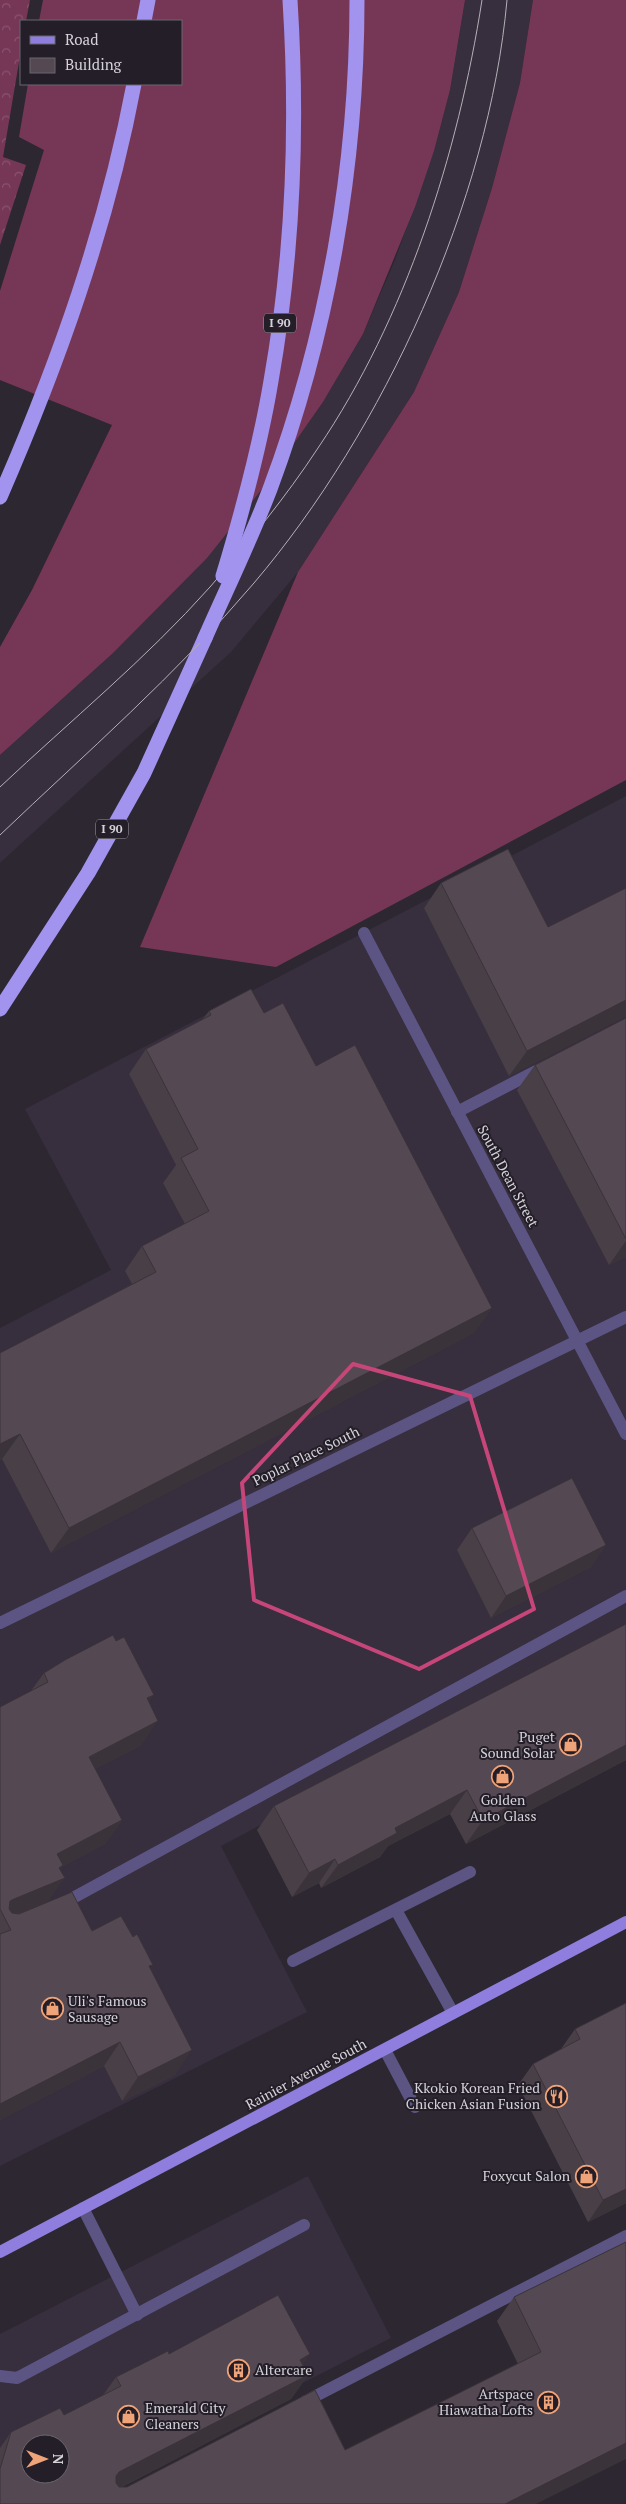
<svg xmlns="http://www.w3.org/2000/svg" width="626" height="2504" font-family="'PT Serif',serif">
	<style>
		.built { fill: #372e3e; fill-rule: evenodd }
		.grass { fill: #763757 }
		.forest { fill: url(#forest-crowns) }
		.lines { fill: none; stroke-linecap: round; stroke-linejoin: round }
		.minor { stroke: #5c5584; stroke-width: 12 }
		.major { stroke: #8f7ede; stroke-width: 12 }
		.highway { stroke: #a293ef; stroke-width: 15 }
		.tram { stroke: #b4b1b8; stroke-width: 1 }
		.highway-bridge { stroke: #a293ef; stroke-width: 15 }
		.wall { fill: #483f47 }
		.shaded-wall { fill: #3b333a }
		.building { fill: #544953; stroke: #3b333a; fill-rule: evenodd }
		.marked { fill: none; stroke: #c7467a; stroke-width: 4; stroke-linejoin: round }
		.labels { text-anchor: middle; stroke-width: 4; stroke-linejoin: round; paint-order: stroke }
		.shield { fill: #231e28; stroke: #a09ca4; stroke-width: 1 }
		.shield-label { font-size: 12px; font-weight: bold; fill: #d5d2d9 }
		.street-label { font-size: 14px; fill: #d5d2d9; stroke: #231e28 }
		.poi-label { font-size: 14px; fill: #d5d2d9; stroke: #231e28; text-anchor: end }
	</style>
	<defs>
		<pattern id="forest-crowns" width="20" height="18" patternUnits="userSpaceOnUse" patternTransform="scale(1.25)"><rect width="20" height="18" fill="#763757"/><path d="M2 6a3 3 0 1 1 6 0M12 15a3 3 0 1 1 6 0" fill="none" stroke="#89536f"/></pattern>
	</defs>
	<rect width="100%" height="100%" fill="#2d2732"/>
	<g class="built">
		<path d="M465 0H533L520 83 492 188 459 292 414 392 298 572 231 652 0 863V755L112 654 262 489 323 402 363 334 395 260 434 151 450 90Z"/>
		<path d="M626 796V1632L221 1846 307 2012 0 2166V1328L111 1270 25 1109Z"/>
		<path d="M308 2176 391 2338 65 2504H0V2334ZM30 2444H60V2474H30Z"/>
	</g>
	<g class="grass">
		<path d="M43 0H465L450 90 434 151 415 207 363 334 323 402 262 489 207 558 112 654 0 755V647L32 590 112 425 0 380V291L44 150 19 137 28 84H181V21H39Z"/>
		<path d="M533 0H626V780L276 967 140 947 298 572 414 392 459 292 492 188 520 83Z"/>
	</g>
	<path class="forest" d="M0 0H30L26 21H21V50L3 157 26 165 0 245Z"/>
	<g class="lines">
		<g class="minor">
			<path d="M364 933 626 1434"/>
			<path d="M457 1112 542 1068"/>
			<path d="M0 1623 626 1317"/>
			<path d="M60 1905 626 1596"/>
			<path d="M396 1910 453 2013"/>
			<path d="M293 1961 470 1872"/>
			<path d="M385 2050 415 2107"/>
			<path d="M83 2208 137 2315"/>
			<path d="M0 2376 17 2378 304 2225"/>
			<path d="M304 2402 626 2236"/>
		</g>
		<path class="major" d="M0 2252 626 1922"/>
		<g class="highway">
			<path d="M144 21 148 0"/>
			<path d="M0 497C58 364 107 227 134 84"/>
			<path d="M0 1009 88 873 144 773 205 638"/>
		</g>
		<g class="tram">
			<path d="M0 787C70 721 146 659 210 587 248 543 286 497 318 448 406 318 458 154 482 0"/>
			<path d="M0 835C86 753 177 674 254 583 384 430 489 201 507 0"/>
		</g>
		<g class="highway-bridge">
			<path d="M223 576C242 513 260 447 271 381 293 256 298 127 290 0"/>
			<path d="M205 638C227 588 251 539 270 489 328 334 357 165 357 0"/>
		</g>
	</g>
	<g class="wall">
		<path d="M441 883 548 927 622 1018 509 1076 424 908Z"/>
		<path d="M209 1011 264 1013 316 1066 492 1308 474 1333 51 1553 2 1459 0 1460V1353L132 1284 125 1271 142 1246 185 1224 163 1183 176 1165 129 1074 146 1049 202 1020Z"/>
		<path d="M626 1018V1257L609 1265 517 1090 535 1065Z"/>
		<path d="M472 1528 606 1545 591 1567 491 1618 457 1550Z"/>
		<path d="M626 1624V1760L466 1844 450 1814 388 1846 380 1857 321 1888 319 1883 292 1897 257 1830 274 1806Z"/>
		<path d="M116 1641 149 1702 142 1745 95 1769 122 1820 105 1844 63 1866 60 1870 48 1902 92 1931 133 1937 150 1968 176 2074 122 2101 104 2066 0 2120V1707L30 1692 44 1673Z"/>
		<path d="M626 2003V2203L588 2222 518 2085 533 2064 561 2049 575 2029Z"/>
		<path d="M626 2242 536 2504H0V2448L11 2432 64 2415 103 2395 116 2377 169 2354 303 2364 308 2375 291 2399 122 2487H127L345 2450 518 2364 497 2321 514 2297Z"/>
	</g>
	<g class="shaded-wall">
		<path d="M626 1000V1017L622 1018 509 1076 527 1051Z"/>
		<path d="M626 1241V1257L609 1265Z"/>
		<path d="M492 1308 474 1333 51 1553 69 1528Z"/>
		<path d="M20 1434 2 1459 0 1460V1444Z"/>
		<path d="M606 1545 591 1567 491 1618 506 1596Z"/>
		<path d="M154 1695 137 1719 147 1698Z"/>
		<path d="M158 1721 142 1745 72 1781 89 1757Z"/>
		<path d="M626 1745V1760L466 1844 483 1820Z"/>
		<path d="M467 1790 450 1814 388 1846 380 1857 321 1888 338 1865 395 1828Z"/>
		<path d="M122 1820 105 1844 63 1866 51 1884 65 1878 48 1902 5 1919 10 1901 57 1854Z"/>
		<path d="M335 1859 319 1883 292 1897 309 1873Z"/>
		<path d="M120 2042 104 2066 0 2120V2104Z"/>
		<path d="M192 2050 176 2074 122 2101 138 2077Z"/>
		<path d="M626 2189V2203L588 2222 603 2200Z"/>
		<path d="M310 2354 293 2379 300 2360Z"/>
		<path d="M308 2375 291 2399 102 2497 116 2476 119 2472Z"/>
		<path d="M626 2443V2459L536 2504H505Z"/>
	</g>
	<g class="building">
		<path d="M508 849 548 927 626 888V1000L527 1051 441 883Z"/>
		<path d="M251 989 264 1013 283 1003 316 1066 355 1045 492 1308 69 1528 20 1434 0 1444V1353L156 1272 142 1246 209 1211 181 1158 198 1149 146 1049 211 1015 209 1011Z"/>
		<path d="M626 1018V1239L535 1065Z"/>
		<path d="M572 1478 606 1545 506 1596 472 1528Z"/>
		<path d="M626 1624V1745L483 1820 467 1790 395 1828 397 1833 338 1865 335 1859 309 1873 274 1806Z"/>
		<path d="M113 1635 116 1641 124 1637 154 1695 147 1698 158 1721 89 1757 122 1820 57 1854 63 1865 59 1868 65 1878 14 1899 10 1901 9 1909 12 1913 19 1914 72 1892 92 1931 121 1916 133 1937 137 1934 153 1965 149 1966 192 2050 138 2077 120 2042 0 2104V1934L11 1930 0 1909V1707L48 1682 44 1673 65 1660Z"/>
		<path d="M626 2003V2189L603 2200 533 2064 580 2039 575 2029Z"/>
		<path d="M626 2242V2443L505 2504H0V2469L11 2432 60 2408 64 2415 121 2386 116 2377 168 2351 169 2354 278 2295 310 2354 300 2360 308 2375 119 2472 116 2476V2483L119 2487H127L315 2390 345 2450 541 2352 514 2297ZM30 2444H60V2474H30Z"/>
	</g>
	<path class="marked" d="M353 1364 470 1396 534 1609 419 1669 254 1600 242 1483Z"/>
	<defs>
		<symbol id="shop-ring" viewBox="-11 -11 22 22"><circle r="9.5" fill="#231e28" stroke="#efa378" stroke-width="1.5"/><path d="M-5-2.5h2.3a2.7 3.5 0 0 1 5.4 0H5L5.5 6h-11ZM-1.5-2.5h3a1.5 2.3 0 0 0-3 0Z" fill="#efa378"/></symbol>
		<symbol id="restaurant-ring" viewBox="-11 -11 22 22"><circle r="9.5" fill="#231e28" stroke="#efa378" stroke-width="1.5"/><path d="M-5-6h1v4h1v-4h1v4h1v-4h1v5L-1.5 .5V6h-2V.5L-5-1ZM5-6V6H3V1.5H1.5Q1.5-4 5-6Z" fill="#efa378"/></symbol>
		<symbol id="building-ring" viewBox="-11 -11 22 22"><circle r="9.5" fill="#231e28" stroke="#efa378" stroke-width="1.5"/><path d="M-4-6H4V6H1V3H-1V6H-4ZM-2.5-4.3h1.7v1.8h-1.7ZM.8-4.3h1.7v1.8H.8ZM-2.5-1h1.7V.8h-1.7ZM.8-1h1.7V.8H.8Z" fill="#efa378"/></symbol>
	</defs>
	<g fill-rule="evenodd">
		<use href="#shop-ring" x="558" y="1732" width="25" height="25"/>
		<use href="#shop-ring" x="490" y="1764" width="25" height="25"/>
		<use href="#shop-ring" x="40" y="1996" width="25" height="25"/>
		<use href="#restaurant-ring" x="544" y="2084" width="25" height="25"/>
		<use href="#shop-ring" x="574" y="2164" width="25" height="25"/>
		<use href="#building-ring" x="226" y="2358" width="25" height="25"/>
		<use href="#building-ring" x="536" y="2390" width="25" height="25"/>
		<use href="#shop-ring" x="116" y="2404" width="25" height="25"/>
	</g>
	<g class="labels">
		<g class="shield">
			<rect x="264" y="313.5" width="32" height="19" rx="4"/>
			<rect x="96" y="819.5" width="32" height="19" rx="4"/>
		</g>
		<g class="shield-label">
			<text x="280" y="327">I 90</text>
			<text x="112" y="833">I 90</text>
		</g>
		<g class="street-label">
			<text transform="translate(508 1176) rotate(62)" y="5">South Dean Street</text>
			<text transform="translate(306 1456) rotate(-26)" y="5">Poplar Place South</text>
			<text transform="translate(306 2074) rotate(-28)" y="5">Rainier Avenue South</text>
		</g>
		<g class="poi-label">
			<text x="555" y="1742">Puget<tspan x="555" dy="16">Sound Solar</tspan></text>
			<text x="503" y="1805" text-anchor="middle">Golden<tspan x="503" dy="16">Auto Glass</tspan></text>
			<text x="68" y="2006" text-anchor="start">Uli's Famous<tspan x="68" dy="16">Sausage</tspan></text>
			<text x="540" y="2093">Kkokio Korean Fried<tspan x="540" dy="16">Chicken Asian Fusion</tspan></text>
			<text x="570" y="2181">Foxycut Salon</text>
			<text x="255" y="2375" text-anchor="start">Altercare</text>
			<text x="533" y="2399">Artspace<tspan x="533" dy="16">Hiawatha Lofts</tspan></text>
			<text x="145" y="2413" text-anchor="start">Emerald City<tspan x="145" dy="16">Cleaners</tspan></text>
		</g>
	</g>
	<rect x="20" y="20" width="162" height="65" fill="#231e28" stroke="#6a666f"/>
	<rect x="30" y="36" width="25" height="8" fill="#8f7ede" stroke="#6a666f"/>
	<text x="65" y="45" font-size="15" fill="#d5d2d9">Road</text>
	<rect x="30" y="58" width="25" height="15" fill="#544953" stroke="#6a666f"/>
	<text x="65" y="70" font-size="15" fill="#d5d2d9">Building</text>
	<g transform="translate(45 2459) rotate(90)"><circle r="24" fill="#231e28" stroke="#6a666f"/>
	<path d="M0-4L9 19L0 12L-9 19Z" fill="#efa378"/>
	<text y="-8" font-size="14" font-weight="bold" text-anchor="middle" fill="#d5d2d9">N</text>
	</g>
</svg>
